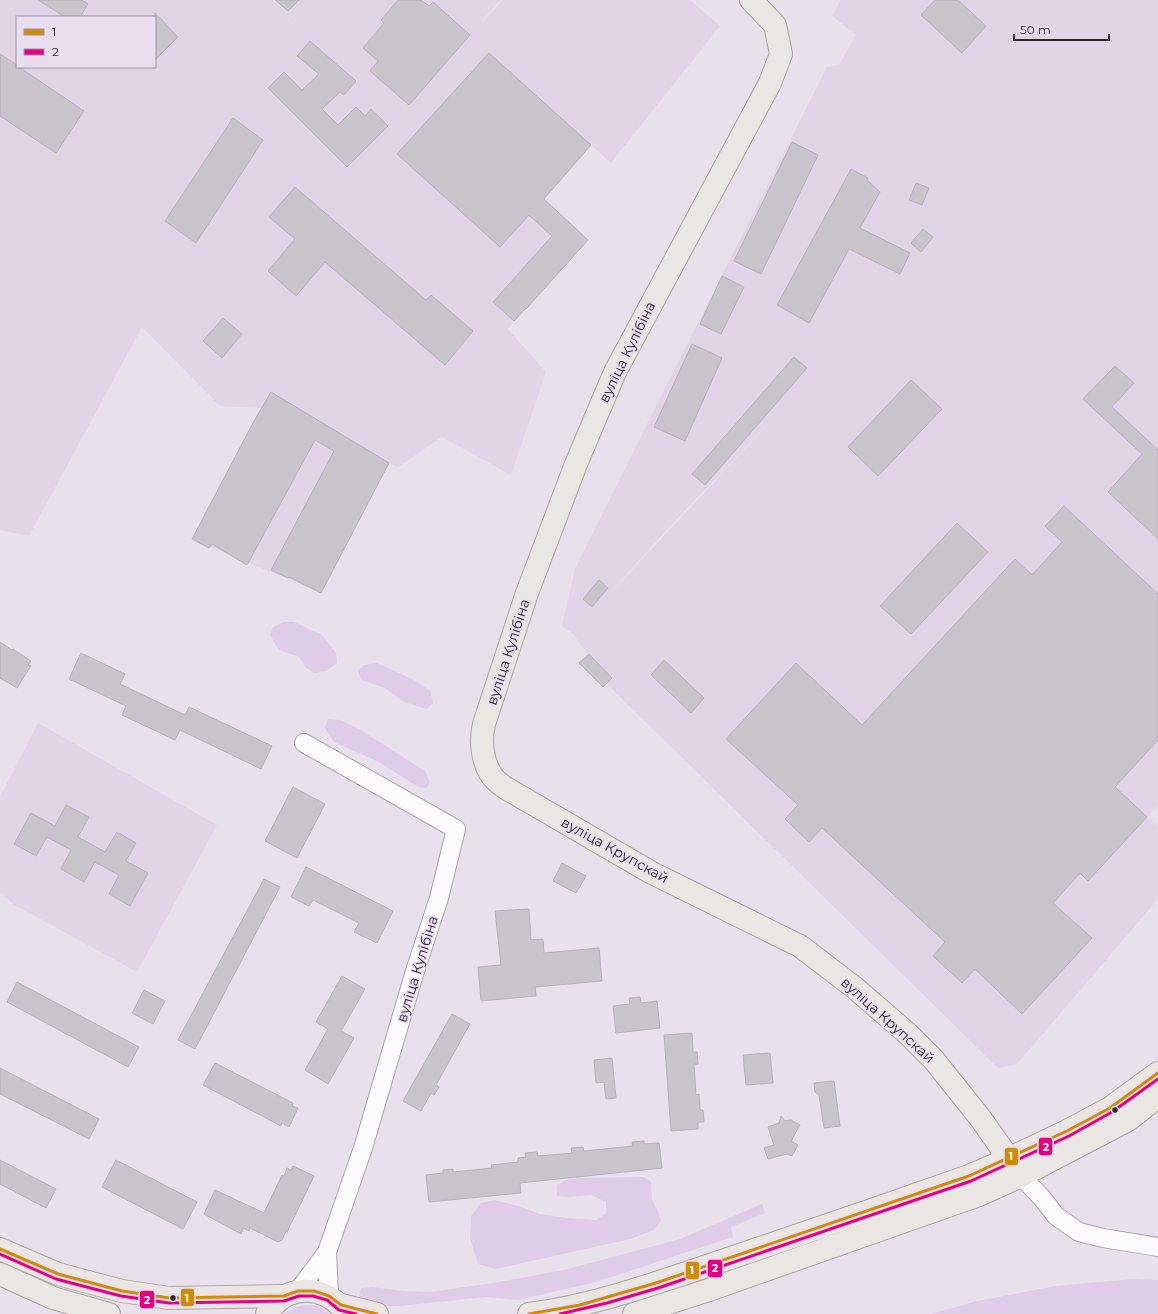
<svg xmlns="http://www.w3.org/2000/svg" width="1158" height="1314" font-family="Montserrat,sans-serif">
	<style>
		.built { fill: #e0d4e6; fill-rule: evenodd }
		.green { fill: #decce8 }
		.building { fill: #cac4cd; stroke: #b8b2ba }
		.lines { fill: none; stroke-linecap: round; stroke-linejoin: round }
		.minor-casing { stroke: #a9a4ac; stroke-width: 20 }
		.major-casing { stroke: #ada4a1; stroke-width: 24 }
		.minor { stroke: #fcfafc; stroke-width: 18 }
		.major { stroke: #eae6e3; stroke-width: 22 }
		.bus-1-casing { stroke: #e9ddf0; stroke-width: 6 }
		.bus-2-casing { stroke: #e9ddf0; stroke-width: 6 }
		.bus-1 { stroke: #ce8c09; stroke-width: 3 }
		.bus-2 { stroke: #e5007d; stroke-width: 3 }
		.bus-dot { fill: #2b262d; stroke: #e9ddf0; stroke-width: 1.5 }
		.labels { text-anchor: middle; stroke-width: 3; stroke-linejoin: round; paint-order: stroke }
		.street-label { font-size: 14px; fill: #2b262d; stroke: #e9ddf0 }
		.line-badge { stroke: #e9ddf0; stroke-width: 1.5 }
		.badge-label { font-size: 11px; text-anchor: middle; font-weight: bold; fill: #fff }
	</style>
	<rect width="100%" height="100%" fill="#e8e1ec"/>
	<g class="built">
		<path d="M0 0H273L302 26 275 0H500L478 26 503 0H690L720 26 611 163 591 145 544 199 588 240 526 309H525L514 321 508 329 546 372 511 475 442 437 398 467 389 463 321 593 192 539 254 421 261 408 220 406 142 327 29 536 0 530ZM17 17H155V67H17Z"/>
		<path d="M841 0H1158V806L1147 817 1158 826V899L1017 1064 998 1068 607 684 603 687 580 663 589 654 583 648 573 634 562 626 575 569 648 422 827 67 839 65 856 35 832 16ZM784 407 601 603 664 533Z"/>
		<path d="M38 723 217 825 137 972 13 904 0 892V797Z"/>
	</g>
	<g class="green">
		<path d="M283 622H294L322 635 336 653 337 663 326 671 314 673 305 667 299 657 279 650 270 635 273 627Z"/>
		<path d="M377 663 414 680 430 691 433 703 427 709 404 702 385 688 361 680 358 670 364 665Z"/>
		<path d="M328 719 340 720 359 729 425 771 430 782 426 788 418 787 379 762 334 742 325 728Z"/>
		<path d="M644 1177 651 1182 652 1200 658 1211 661 1221 654 1230 630 1239 496 1269 478 1264 470 1238 471 1216 481 1203 495 1200 521 1207 540 1214 566 1218 596 1220 606 1213V1202L591 1195 569 1197 557 1196V1185L566 1180 582 1178Z"/>
		<path d="M762 1204 765 1213 731 1227 733 1237 596 1282 518 1300 487 1297 398 1306H381L366 1301 359 1296 361 1288 372 1287 404 1291 429 1292 493 1283 564 1270 680 1239Z"/>
		<path d="M1132 1279 1158 1280V1314H931L977 1301 1056 1286Z"/>
		<path d="M306 1305 318 1306 330 1314H285L295 1307Z"/>
	</g>
	<g class="building">
		<path d="M38 0H82L88 4 80 17H65Z"/>
		<path d="M275 0H299L288 11Z"/>
		<path d="M398 0H421L429 6 433 2 470 35 409 105 370 71 378 61 363 48 384 23 381 20Z"/>
		<path d="M935 0H958L986 26 962 53 921 15Z"/>
		<path d="M155 13 178 37 155 60Z"/>
		<path d="M310 41 356 81 344 95 340 92 322 109 338 125 356 107 365 116 371 109 388 126 347 167 268 88 284 72 302 90 319 74 297 56Z"/>
		<path d="M489 53 591 145 544 199 588 240 526 309H525L514 321 493 302 552 236 529 215 500 247 397 154Z"/>
		<path d="M0 54 17 65V67H19L84 111 56 153 0 116Z"/>
		<path d="M233 118 263 140 196 243 165 221Z"/>
		<path d="M792 142 818 155 761 274 734 261Z"/>
		<path d="M851 169 868 178 867 180 880 192 860 228 910 253 900 274 849 249 809 323 777 305Z"/>
		<path d="M916 183 929 188 922 205 909 200Z"/>
		<path d="M295 187 426 300 431 295 473 331 445 365 325 262 296 296 268 271 295 239 269 217Z"/>
		<path d="M923 229 933 237 921 252 911 243Z"/>
		<path d="M722 276 744 287 721 334 700 324Z"/>
		<path d="M223 318 242 334 222 358 203 341Z"/>
		<path d="M692 344 722 358 685 441 654 427Z"/>
		<path d="M794 357 807 368 705 485 692 474Z"/>
		<path d="M1115 366 1134 383 1112 407 1158 450V539L1108 492 1142 454 1083 399Z"/>
		<path d="M911 380 942 409 878 476 848 447Z"/>
		<path d="M271 392 389 463 321 593 289 577 288 578 271 570 334 451 315 440 247 565 212 544 209 548 192 539 254 421Z"/>
		<path d="M1064 506 1158 594V740L1115 787 1147 817 1088 881 1080 873 1053 903 1092 938 1022 1014 975 969 962 983 933 956 945 942 822 828 809 842 785 819 798 805 726 739 796 663 862 725 1015 559 1032 575 1062 542 1045 526Z"/>
		<path d="M957 523 988 552 911 634 880 606Z"/>
		<path d="M599 580 608 588 592 607 583 599Z"/>
		<path d="M0 642 12 650 13 649 31 661 28 665 31 666 17 688 0 678Z"/>
		<path d="M81 653 125 674 120 684 185 715 189 707 272 746 261 769 180 730 175 740 122 715 126 706 69 679Z"/>
		<path d="M589 654 612 678 603 687 579 663Z"/>
		<path d="M664 660 704 698 691 713 651 675Z"/>
		<path d="M293 787 325 804 297 858 265 841Z"/>
		<path d="M66 805 89 817 78 837 105 852 117 832 136 843 126 861 148 873 130 906 109 894 119 875 95 862 84 882 61 869 71 850 47 837 36 856 14 844 31 813 55 826Z"/>
		<path d="M562 863 586 876 576 893 553 881Z"/>
		<path d="M306 867 393 911 377 943 354 932 359 923 313 900 309 906 291 897Z"/>
		<path d="M264 879 280 887 195 1049 178 1040Z"/>
		<path d="M529 909 531 940 543 939 544 953 599 948 602 981 535 987 536 996 481 1001 478 967 501 965 495 911Z"/>
		<path d="M342 976 365 989 341 1031 354 1038 328 1084 305 1070 328 1029 316 1022Z"/>
		<path d="M17 982 139 1047 128 1067 7 1002Z"/>
		<path d="M144 990 165 1001 153 1024 132 1013Z"/>
		<path d="M640 997 641 1003 657 1001 660 1028 616 1033 613 1006 630 1004 629 998Z"/>
		<path d="M452 1014 470 1024 436 1085 439 1087 434 1095 431 1093 421 1111 403 1101Z"/>
		<path d="M692 1033 693 1052H697L698 1064H694L696 1095 699 1094 700 1110H703L704 1122H698V1129L671 1131 664 1035Z"/>
		<path d="M770 1053 773 1083 746 1085 743 1055Z"/>
		<path d="M612 1058 616 1098 606 1099 604 1082 596 1083 594 1060Z"/>
		<path d="M215 1063 293 1103 292 1106 298 1108 289 1127 282 1123 281 1126 203 1085Z"/>
		<path d="M0 1068 99 1119 89 1139 0 1094Z"/>
		<path d="M834 1081 840 1126 824 1128 819 1095 815 1092 814 1083Z"/>
		<path d="M781 1116 785 1121 791 1120 800 1125 791 1141 798 1145 792 1156 787 1154 768 1159 764 1148 774 1145 768 1127 779 1123Z"/>
		<path d="M644 1141V1144L659 1143 662 1168 520 1183 521 1193 429 1202 426 1175 443 1173V1170L453 1169V1172L492 1168 491 1165 518 1162V1158L526 1157 525 1153 537 1152 538 1156 572 1153 571 1148 583 1147 584 1151 633 1146 632 1142Z"/>
		<path d="M0 1160 56 1189 46 1208 0 1184Z"/>
		<path d="M116 1160 197 1202 183 1229 102 1187Z"/>
		<path d="M293 1166 314 1176 287 1232 286 1231 282 1240 278 1242 250 1228 249 1231 243 1228 241 1234 204 1214 215 1190 264 1213 282 1175 284 1176 287 1168 291 1170Z"/>
	</g>
	<g class="lines">
		<defs>
			<g id="minor">
				<path d="M1021 1176 1042 1198 1056 1216 1079 1232 1103 1238 1158 1247"/>
				<path d="M327 1252 329 1296"/>
				<path d="M298 1291 327 1252 363 1148 415 971 439 898 456 829 304 743"/>
			</g>
			<g id="major">
				<path d="M751 0 775 25 781 54 770 83 615 372 576 464 527 593 484 724C480 741 482 761 492 776 495 780 500 784 504 787L652 873 800 946 855 988 908 1034 934 1060 981 1119 1021 1176"/>
				<path d="M0 1249 58 1274 122 1291 169 1298 284 1296"/>
				<path d="M0 1274 53 1298 109 1314"/>
				<path d="M341 1305 377 1314"/>
				<path d="M267 1314C287 1282 326 1284 347 1314"/>
				<path d="M529 1314C598 1305 665 1280 731 1258 810 1231 890 1204 969 1176L1008 1159 1067 1131 1110 1108 1158 1073"/>
				<path d="M634 1314 709 1290 979 1195 1021 1176 1128 1120 1158 1097"/>
			</g>
		</defs>
		<use href="#minor" class="minor-casing"/>
		<use href="#major" class="major-casing"/>
		<use href="#minor" class="minor"/>
		<use href="#major" class="major"/>
		<defs>
			<g id="bus-1">
				<path d="M0 1249 58 1274 122 1291 169 1298 284 1296 298 1291H314L329 1296 341 1305 377 1314"/>
				<path d="M529 1314 580 1305 656 1283 969 1176 1067 1131 1110 1108 1158 1073"/>
			</g>
			<g id="bus-2">
				<path d="M0 1254 56 1279 121 1296 169 1303 284 1301 299 1296H313L327 1300 339 1310 356 1314"/>
				<path d="M560 1314 607 1303 658 1288 971 1181 1069 1136 1112 1112 1158 1079"/>
			</g>
		</defs>
		<use href="#bus-1" class="bus-1-casing"/>
		<use href="#bus-2" class="bus-2-casing"/>
		<use href="#bus-1" class="bus-1"/>
		<use href="#bus-2" class="bus-2"/>
	</g>
	<g class="bus-dot">
		<circle cx="1115" cy="1110" r="3.5"/>
		<circle cx="173" cy="1298" r="3.5"/>
	</g>
	<g class="labels">
		<g class="street-label">
			<text transform="translate(627 352) rotate(-64)" y="5">вуліца Кулібіна</text>
			<text transform="translate(508 652) rotate(-72)" y="5">вуліца Кулібіна</text>
			<text transform="translate(615 850) rotate(29)" y="5">вуліца Крупскай</text>
			<text transform="translate(417 969) rotate(-73)" y="5">вуліца Кулібіна</text>
			<text transform="translate(888 1020) rotate(42)" y="5">вуліца Крупскай</text>
		</g>
	</g>
	<g class="line-badge">
		<rect x="1038" y="1137" width="15" height="19" rx="4" fill="#e5007d"/>
		<rect x="1004" y="1147" width="15" height="19" rx="4" fill="#ce8c09"/>
		<rect x="707" y="1259" width="16" height="19" rx="4" fill="#e5007d"/>
		<rect x="685" y="1261" width="15" height="19" rx="4" fill="#ce8c09"/>
		<rect x="180" y="1288" width="15" height="19" rx="4" fill="#ce8c09"/>
		<rect x="139" y="1290" width="16" height="19" rx="4" fill="#e5007d"/>
	</g>
	<g class="badge-label">
		<text x="1046" y="1151">2</text>
		<text x="1011" y="1160">1</text>
		<text x="715" y="1272">2</text>
		<text x="692" y="1274">1</text>
		<text x="187" y="1302">1</text>
		<text x="147" y="1304">2</text>
	</g>
	<rect x="16" y="16" width="140" height="52" fill="#e9ddf0" stroke="#9d94a2"/>
	<rect x="24" y="29" width="20" height="6" fill="#ce8c09" stroke="#9d94a2"/>
	<text x="52" y="36" font-size="12" fill="#2b262d">1</text>
	<rect x="24" y="49" width="20" height="6" fill="#e5007d" stroke="#9d94a2"/>
	<text x="52" y="56" font-size="12" fill="#2b262d">2</text>
	<path d="M1014 34v6h95v-6" fill="none" stroke="#2b262d" stroke-width="2"/>
	<text x="1020" y="34" font-size="12" fill="#2b262d" stroke="#e9ddf0" stroke-width="3" paint-order="stroke">50 m</text>
</svg>
